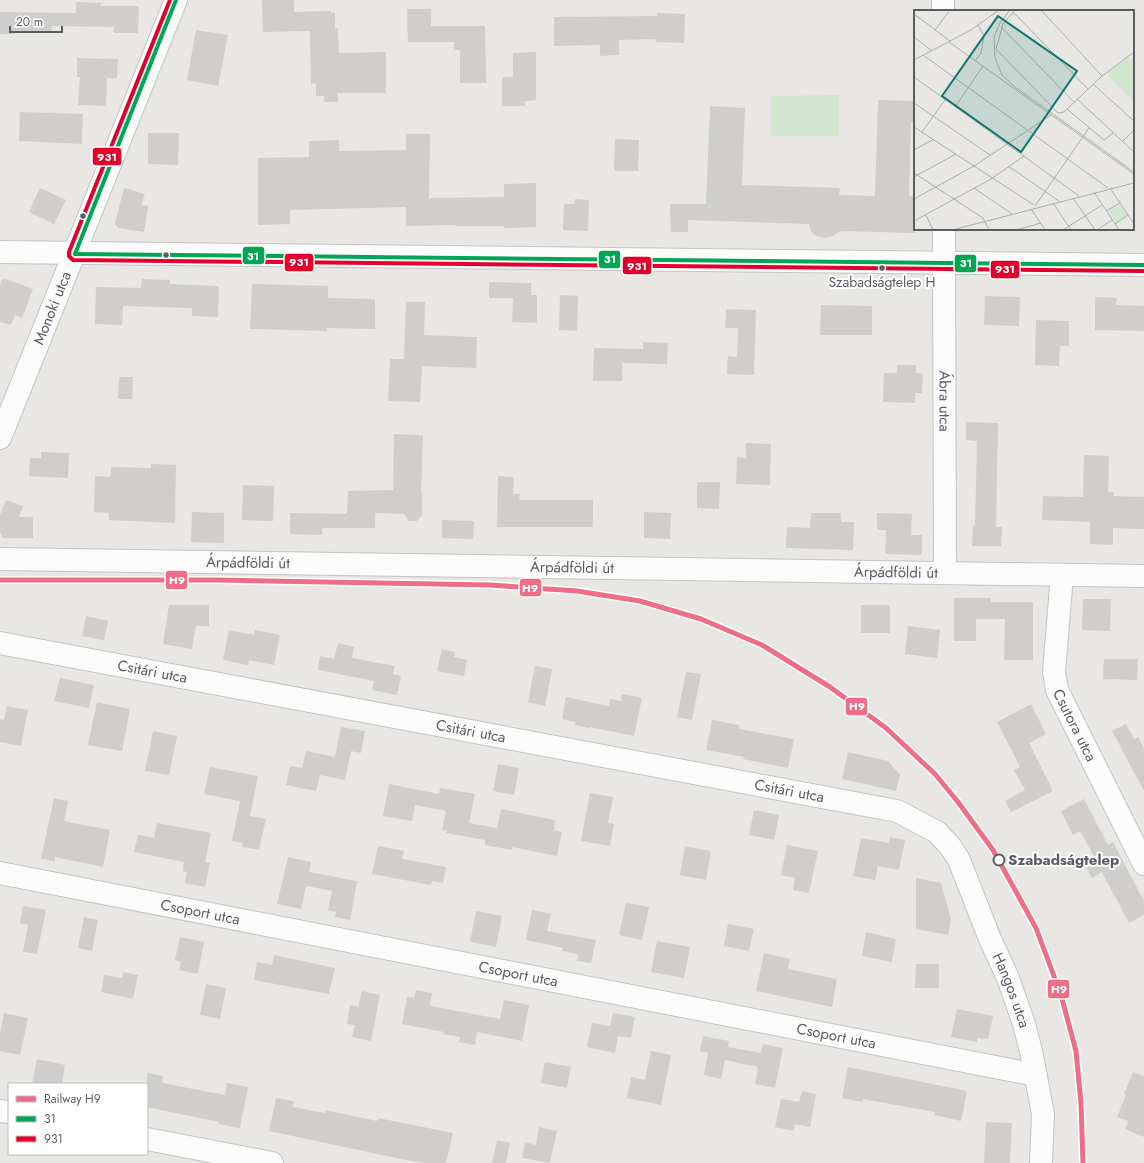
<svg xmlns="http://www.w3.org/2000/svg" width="1144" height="1163" font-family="Jost,sans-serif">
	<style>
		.green { fill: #d2e5ce }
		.building { fill: #cfcecc }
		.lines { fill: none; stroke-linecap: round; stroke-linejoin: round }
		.minor-casing { stroke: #c2c3c3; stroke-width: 24 }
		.minor { stroke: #fcfbfb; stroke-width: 22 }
		.bus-1-casing { stroke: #fff; stroke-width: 7 }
		.bus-2-casing { stroke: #fff; stroke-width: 7 }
		.bus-1 { stroke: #00a651; stroke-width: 4 }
		.bus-2 { stroke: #e4002b; stroke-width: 4 }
		.rail-1-casing { stroke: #fff; stroke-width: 8 }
		.rail-1 { stroke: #ed6e86; stroke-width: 5 }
		.bus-dot { fill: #595d61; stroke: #fff; stroke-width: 1.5 }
		.stop-dot { fill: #fff; stroke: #595d61; stroke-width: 2 }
		.labels { text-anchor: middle; stroke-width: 4; stroke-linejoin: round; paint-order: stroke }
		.bus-label { font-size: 14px; fill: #595d61; stroke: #fff }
		.street-label { font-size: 15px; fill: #595d61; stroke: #fff }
		.stop-label { font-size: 15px; font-weight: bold; fill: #595d61; stroke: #fff; text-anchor: start }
		.inset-road { fill: none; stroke: #abacab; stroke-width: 1 }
		.view { fill: #0f766e; fill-opacity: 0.15; stroke: #0f766e; stroke-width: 2 }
		.inset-edge { fill: none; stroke: #595d61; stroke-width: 2 }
		.line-badge { stroke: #fff; stroke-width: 1.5 }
		.badge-label { font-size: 11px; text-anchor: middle; font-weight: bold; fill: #fff }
	</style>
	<rect width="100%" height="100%" fill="#e8e7e3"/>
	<path class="green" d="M839 95V136H771V96Z"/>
	<g class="building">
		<path d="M262 0H294V12L331 11V13H335V28H338L339 53 386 52V93H338V102H324V96H316V83L311 84 310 31 263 32Z"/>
		<path d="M76 2 101 3 100 6H139L138 33H114V27L52 26 51 32 14 31V34H0V12L76 13Z"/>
		<path d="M407 9H431V26H485L486 83H460V50H454V42H408Z"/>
		<path d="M657 13 685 14 684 43 656 42V39L619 40V55L600 56V45L554 46V17L657 16Z"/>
		<path d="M196 30 228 35 218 86 187 80Z"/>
		<path d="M536 52V100L525 101V106H502V77H513V53Z"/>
		<path d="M77 58 118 59 117 78H107L106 106 78 105 80 77H77Z"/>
		<path d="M878 100 915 101V122H911L909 196H915V233L840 231 833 236 825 238 816 236 811 231 809 224 688 220V232H671L670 204H706L710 106 745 108 742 185 840 188 839 195 875 196Z"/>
		<path d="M20 112 83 114 82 144 19 141Z"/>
		<path d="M148 133H179L178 165 148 164Z"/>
		<path d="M406 134H430L429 198 504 197V184L536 183V227L504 228V226H455V225L406 226V207L290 210V224L258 225V158L309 157V141L339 140V151L406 150Z"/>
		<path d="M615 139 639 140 638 171H614Z"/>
		<path d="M40 188 66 200 54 224 29 212Z"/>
		<path d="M124 188 145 194 141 205 148 206 144 232 118 228 115 223Z"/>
		<path d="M575 199 589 200 588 231 563 230 564 204H574Z"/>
		<path d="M3 278 33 289 22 318 15 315 11 325 0 322V286Z"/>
		<path d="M142 279 170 280V284L219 286 218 317 192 316V308L123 306 122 325 95 324 96 287 141 288Z"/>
		<path d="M489 282 531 283V295H537V323L512 322 513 298H489Z"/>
		<path d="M252 284 328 286V298L375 299V329L327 328V331L250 329Z"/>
		<path d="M560 295 578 296 577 331 559 330Z"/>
		<path d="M985 296 1020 297 1019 326 984 325Z"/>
		<path d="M1095 297 1117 298 1116 305 1144 306V331L1095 330Z"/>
		<path d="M406 302H425L424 335 477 337 476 368 422 366 420 402 388 401 390 359H404Z"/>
		<path d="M821 305 872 306V335H820Z"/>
		<path d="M726 309 756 310 754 375 727 374 728 356 737 357 738 328H725Z"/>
		<path d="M1036 320 1069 321V346H1060L1059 366 1035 365Z"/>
		<path d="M643 342 668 343 667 364 622 363V381H593L594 348 643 349Z"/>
		<path d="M897 365H916V373L923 374 922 393H915V403L883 402 884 373H897Z"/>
		<path d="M119 377H133L132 399H118Z"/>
		<path d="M966 422 998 423 996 527H1002L1001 546H972L973 526H975L977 441 966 440Z"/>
		<path d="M394 434 423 435 421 492H422V515L417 521H409L404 514 375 513V528H322V535L290 534V513L347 514 348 491 393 490Z"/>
		<path d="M746 443 771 444 770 485 736 484 737 457 746 458Z"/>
		<path d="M41 452 69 453 68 478 29 476 30 458H41Z"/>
		<path d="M1084 455 1109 456 1108 492H1114V496L1144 497V529L1113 528V545L1090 544V522L1042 520 1043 496 1083 497Z"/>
		<path d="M151 464 176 465 175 523 109 520V513L94 512 95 476 110 477 111 467 151 468Z"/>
		<path d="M498 476 514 477 513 494H520L519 500H593V527H497Z"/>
		<path d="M697 482H720L719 509 697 508Z"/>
		<path d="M243 485 274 486 273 521 242 520Z"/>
		<path d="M6 500 23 506 19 517H33V538H3L0 532V515Z"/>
		<path d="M192 512 224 513V543L191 542Z"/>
		<path d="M644 512 671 513 670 539 644 538Z"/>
		<path d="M811 513H841V522H854L853 550 786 548 787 527 810 528Z"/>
		<path d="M877 513 912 514 911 535H922V555L885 554 886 530H877Z"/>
		<path d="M442 520 474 521 473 539 442 538Z"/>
		<path d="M954 598H991V602H1033V660H1004L1005 619H976V641H954Z"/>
		<path d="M1083 599H1111L1110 631 1082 630Z"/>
		<path d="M169 605H209V626H196L192 649 163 644Z"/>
		<rect x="861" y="605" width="29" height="28"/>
		<path d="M86 616 108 621 104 640 82 636Z"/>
		<path d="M908 626 940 630 937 658 905 654Z"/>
		<path d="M229 630 254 635 255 630 280 635 274 665 249 660 248 665 223 660Z"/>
		<path d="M338 643 354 647 352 658 395 666 393 674 401 676 397 695 372 690 374 681 318 670 320 656 334 659Z"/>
		<path d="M442 649 455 652 454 657 467 660 464 676 437 671Z"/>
		<path d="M1104 659H1138L1137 680 1103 679Z"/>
		<path d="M535 666 552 669 545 706 528 702Z"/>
		<path d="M686 672 701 674 692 720 677 717Z"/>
		<path d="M60 678 94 685 89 708 54 701Z"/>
		<path d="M622 694 642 698 634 736 590 727 589 728 575 725V722L562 719 566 697 609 706 610 699 621 701Z"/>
		<path d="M97 702 130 709 122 751 88 745Z"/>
		<path d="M1031 704 1046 734 1029 743 1053 791 1011 812 1005 801 1025 790 1014 770 1020 767 997 722Z"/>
		<path d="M7 706 28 710 21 746 0 742V719L4 720Z"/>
		<path d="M712 720 739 725V729L794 739 788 768 743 759 744 757 706 750Z"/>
		<path d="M1126 724 1134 739 1138 737 1144 749V791L1112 731Z"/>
		<path d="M341 727 365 731 361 753 351 751 345 780 320 775 316 791 286 785 290 766 302 768 306 751 335 757Z"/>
		<path d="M153 731 177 736 169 775 145 771Z"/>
		<path d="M848 752 888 761 900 775 896 791 842 779Z"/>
		<path d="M498 764 519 768 514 795 493 791Z"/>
		<path d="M210 767 258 776 250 816 266 819 259 850 242 847 243 843 232 841 240 801 204 794Z"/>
		<path d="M389 784 439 794 440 788 475 794 469 823 497 828 501 809 555 820 554 830 562 832 557 856 512 847V850L485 845V840L446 833 447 831 442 830 446 811 415 805 412 821 383 816Z"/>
		<path d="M590 793 613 797 608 823 614 824 610 846 581 841Z"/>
		<path d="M54 798 68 801 64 821 110 830 103 867 55 857V861L41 859Z"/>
		<path d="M1084 799 1108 845 1113 842 1144 901V915L1129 923 1102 872 1092 878 1085 865 1096 860 1080 831 1073 835 1061 811Z"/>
		<path d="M754 810 779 815 774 840 749 835Z"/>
		<path d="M157 823 211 833 205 862 210 863 205 887 185 883 187 872 183 871 184 862 134 852 138 835 154 838Z"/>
		<path d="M890 837 905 840 899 870 878 866 875 880 853 876 861 838 889 843Z"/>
		<path d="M787 845 818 851 809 893 793 890 795 878 781 875Z"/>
		<path d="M378 846 404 851 402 859 446 867 443 883 432 881 431 885 372 874Z"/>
		<path d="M685 846 711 851 706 880 680 875Z"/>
		<path d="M288 857 311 862 309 872 357 881 350 920 335 917 336 912 328 910 332 891 306 886 301 909 277 904Z"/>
		<path d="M916 878 941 883 951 919 948 935 916 929Z"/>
		<path d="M626 903 649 907 642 940 619 935Z"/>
		<path d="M23 906 46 910 37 954 23 952 28 925 20 923Z"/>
		<path d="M532 910 551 914 547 931 596 940 591 963 577 961 578 954 562 951 563 948 526 940Z"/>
		<path d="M476 911 502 916 496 947 470 942Z"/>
		<path d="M84 917 98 920 92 951 78 948Z"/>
		<path d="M728 924 754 929 749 951 724 946Z"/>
		<path d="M866 932 896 939 892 962 862 956Z"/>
		<path d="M180 937 204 942 198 974 179 970 181 962 175 960Z"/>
		<path d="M657 941 690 947 684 978 651 972Z"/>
		<path d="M764 953 790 959 788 969 837 979 832 1007 756 991Z"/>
		<path d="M274 955 335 968 329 994 254 980 257 962 272 965Z"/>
		<path d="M916 964H939V988H915Z"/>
		<path d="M123 972 138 975 133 999 101 992 104 975 122 978Z"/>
		<path d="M206 984 226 988 220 1019 200 1015Z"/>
		<path d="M416 990 432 993 430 1006 500 1019 504 1000 529 1005 522 1041 477 1032 475 1045 459 1042 460 1037 443 1034 444 1032 402 1024 407 997 414 998Z"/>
		<path d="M362 991 380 995 371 1041 352 1037 355 1025 347 1024 350 1005 358 1007Z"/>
		<path d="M957 1009 993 1016 988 1039 977 1038V1042L951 1037Z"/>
		<path d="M4 1013 28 1018 20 1055 0 1051V1034Z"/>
		<path d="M613 1013 635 1017 631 1038 618 1036 615 1053 587 1047 592 1023 610 1026Z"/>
		<path d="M703 1036 729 1041 728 1047 761 1053 763 1044 783 1048 775 1088 755 1084 758 1067 725 1060 721 1079 704 1075 708 1053 700 1051Z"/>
		<path d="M651 1051 671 1055 661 1105 627 1098 631 1077 645 1080Z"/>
		<path d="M37 1059 65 1065 62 1084H32Z"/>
		<path d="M545 1062 571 1067 567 1088 541 1083Z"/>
		<path d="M848 1067 967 1091 961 1121 934 1115 935 1112 863 1099V1102L842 1098Z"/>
		<path d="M1133 1072 1144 1076V1137L1125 1129 1128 1121 1117 1117 1126 1095 1124 1094Z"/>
		<path d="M147 1073 163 1076 162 1083 225 1095 227 1083 248 1087 240 1128 219 1124V1122L147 1107Z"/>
		<path d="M802 1091 816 1094 810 1127 795 1124 794 1131 775 1127 781 1099 799 1102Z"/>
		<path d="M276 1098 294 1101 293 1107 325 1113V1110L377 1121 378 1118 453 1133 446 1163H425L401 1159 269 1131Z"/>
		<path d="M986 1122 1012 1123 1010 1163H984Z"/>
		<path d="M539 1127 557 1131 550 1163 522 1158 525 1142 536 1145Z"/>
		<path d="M497 1140 510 1143 506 1163H492Z"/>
	</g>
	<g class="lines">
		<defs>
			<g id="minor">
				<path d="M943 0V11"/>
				<path id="s1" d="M944 229 945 572"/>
				<path d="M0 252 1144 265"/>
				<path id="s2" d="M0 438 176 0"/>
				<path id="s3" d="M0 559 1144 576"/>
				<path id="s4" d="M1062 575 1054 672 1057 690 1144 864"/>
				<path id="s5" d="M0 643 897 811 937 832 950 846 959 860 990 939 1008 978 1024 1024 1031 1051 1043 1114 1041 1163"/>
				<path id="s6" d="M0 873 1036 1075"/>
				<path d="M0 1111 9 1112"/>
				<path d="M147 1139 272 1163"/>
			</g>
		</defs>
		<use href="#minor" class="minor-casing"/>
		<use href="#minor" class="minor"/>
		<defs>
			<g id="bus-1">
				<path d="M75 254 1144 265"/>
				<path d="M75 254 176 0"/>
			</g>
			<path id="bus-2" d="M170 0 69 252V256L73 260 1144 271"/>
		</defs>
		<use href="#bus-1" class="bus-1-casing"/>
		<use href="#bus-2" class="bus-2-casing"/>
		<use href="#bus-1" class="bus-1"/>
		<use href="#bus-2" class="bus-2"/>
		<defs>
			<path id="rail-1" d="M0 580H217L490 585 577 591 640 601 701 619 762 645 830 687 886 728 935 774 958 802 993 850 1036 928 1061 995 1076 1051 1081 1103 1083 1163"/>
		</defs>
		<use href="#rail-1" class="rail-1-casing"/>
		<use href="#rail-1" class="rail-1"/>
	</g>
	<g class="bus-dot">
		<circle cx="83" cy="216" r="3.5"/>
		<circle cx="166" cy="255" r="3.5"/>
		<circle cx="882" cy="268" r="3.5"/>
	</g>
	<circle class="stop-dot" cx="999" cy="860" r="5.5"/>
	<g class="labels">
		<g class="bus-label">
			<text x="882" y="287">Szabadságtelep H</text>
		</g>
		<g class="street-label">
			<text dy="5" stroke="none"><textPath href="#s2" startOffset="140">Monoki utca</textPath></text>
			<text dy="5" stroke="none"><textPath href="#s1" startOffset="172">Ábra utca</textPath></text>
			<text dy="5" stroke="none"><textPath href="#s3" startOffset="248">Árpádföldi út</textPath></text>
			<text dy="5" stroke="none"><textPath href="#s3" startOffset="572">Árpádföldi út</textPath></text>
			<text dy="5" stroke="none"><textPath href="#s3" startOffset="896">Árpádföldi út</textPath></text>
			<text dy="5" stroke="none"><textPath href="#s5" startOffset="155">Csitári utca</textPath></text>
			<text dy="5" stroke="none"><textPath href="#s4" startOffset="155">Csutora utca</textPath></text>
			<text dy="5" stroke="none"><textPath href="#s5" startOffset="479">Csitári utca</textPath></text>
			<text dy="5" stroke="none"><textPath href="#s5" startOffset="803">Csitári utca</textPath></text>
			<text dy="5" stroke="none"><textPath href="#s6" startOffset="204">Csoport utca</textPath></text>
			<text dy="5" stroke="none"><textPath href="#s6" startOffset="528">Csoport utca</textPath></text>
			<text dy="5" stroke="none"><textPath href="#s5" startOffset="1134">Hangos utca</textPath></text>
			<text dy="5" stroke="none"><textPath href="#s6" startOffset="852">Csoport utca</textPath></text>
		</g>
		<g class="stop-label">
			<text x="1008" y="865">Szabadságtelep</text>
		</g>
	</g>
	<g transform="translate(914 10)">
		<rect width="220" height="220" fill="#e8e7e3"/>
		<path d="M215 46 220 51V91L192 64ZM206 195 213 205 202 213 194 201Z" fill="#d2e5ce"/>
		<path class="inset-road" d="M96 0 86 13 80 27 81 48 88 65 101 77 220 162M101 0 89 14 82 39 144 103 150 102 188 66 220 42M127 0 188 66M99 2 174 79M0 4 36 31M87 17 160 92M21 20 36 0M0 27 18 41M35 32 220 164M9 45 194 178M0 50 57 20 85 0M61 51 67 43 70 26 64 15M0 67 165 186M179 74 220 111M163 89 220 142M0 93 76 145M41 97 69 56M153 99 190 130 199 123M0 117 120 195M8 122 31 90M209 131 220 120M0 140 20 129M94 156 145 191M0 163 69 208 75 220M0 167 42 144M60 178 98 204M196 178 220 214M180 182 205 220M159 188 181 220M0 189 60 156 137 105M139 193 157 220M121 196 175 118M117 199 131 220M192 201 206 193M12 205 19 220M0 211 77 169 110 146M201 214 214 205M38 220 220 173M102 220 127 213M149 220 188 195M183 220 198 210"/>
		<path class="view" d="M84 6 163 61 107 142 28 86Z"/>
		<rect width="220" height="220" class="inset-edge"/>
	</g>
	<g class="line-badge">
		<rect x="92" y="147" width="30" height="19" rx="4" fill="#e4002b"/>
		<rect x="242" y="246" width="23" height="19" rx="4" fill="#00a651"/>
		<rect x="598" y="250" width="23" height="19" rx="4" fill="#00a651"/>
		<rect x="284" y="253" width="30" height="19" rx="4" fill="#e4002b"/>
		<rect x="954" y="254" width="23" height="19" rx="4" fill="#00a651"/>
		<rect x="622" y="256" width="30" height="19" rx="4" fill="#e4002b"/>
		<rect x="990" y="260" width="30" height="19" rx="4" fill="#e4002b"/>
		<rect x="165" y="570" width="23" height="20" rx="4" fill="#ed6e86"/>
		<rect x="519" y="578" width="23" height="19" rx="4" fill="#ed6e86"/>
		<rect x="845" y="697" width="23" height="19" rx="4" fill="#ed6e86"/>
		<rect x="1047" y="979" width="23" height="20" rx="4" fill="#ed6e86"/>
	</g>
	<g class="badge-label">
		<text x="107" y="161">931</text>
		<text x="253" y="260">31</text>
		<text x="610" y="263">31</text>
		<text x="299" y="266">931</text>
		<text x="966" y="267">31</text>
		<text x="637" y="270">931</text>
		<text x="1005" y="273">931</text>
		<text x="177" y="584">H9</text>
		<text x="530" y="592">H9</text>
		<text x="857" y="710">H9</text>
		<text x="1059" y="993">H9</text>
	</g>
	<rect x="8" y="1083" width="140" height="72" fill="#ffffff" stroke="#bdbec0"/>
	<rect x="16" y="1096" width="20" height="6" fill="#ed6e86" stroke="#bdbec0"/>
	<text x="44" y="1103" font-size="12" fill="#595d61">Railway H9</text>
	<rect x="16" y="1116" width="20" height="6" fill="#00a651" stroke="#bdbec0"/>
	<text x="44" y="1123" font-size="12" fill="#595d61">31</text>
	<rect x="16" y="1136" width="20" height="6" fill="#e4002b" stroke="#bdbec0"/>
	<text x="44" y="1143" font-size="12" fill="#595d61">931</text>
	<path d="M10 26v6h52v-6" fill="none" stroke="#595d61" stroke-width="2"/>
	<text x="16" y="26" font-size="12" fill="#595d61" stroke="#ffffff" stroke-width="3" paint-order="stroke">20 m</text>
</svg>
